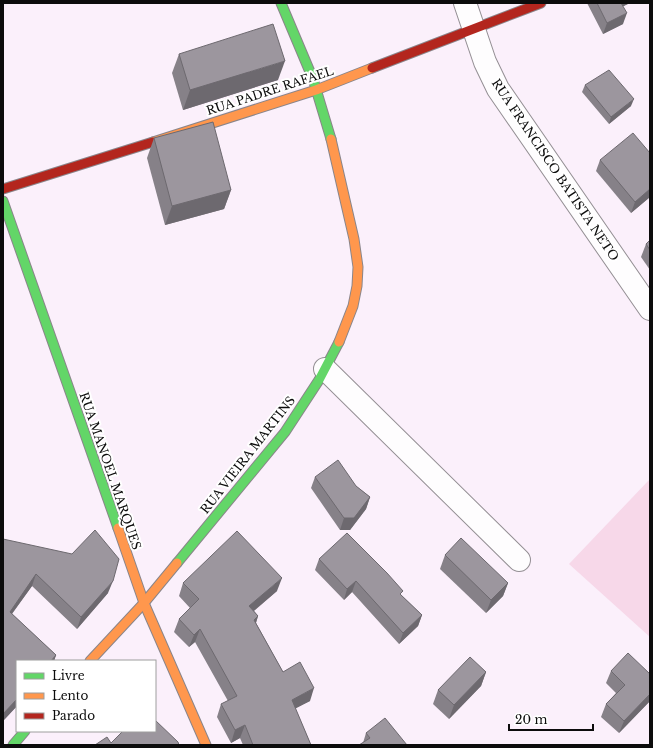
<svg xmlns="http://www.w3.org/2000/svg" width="653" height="748" font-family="'Libre Baskerville',serif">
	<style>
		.pitch { fill: #f7d8e9 }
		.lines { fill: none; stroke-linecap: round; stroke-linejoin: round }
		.street-casing { stroke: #948f94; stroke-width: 24 }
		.fast-casing { stroke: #8a858a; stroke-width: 11 }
		.slow-casing { stroke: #8a858a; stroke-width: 11 }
		.jam-casing { stroke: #8a858a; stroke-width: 11 }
		.street { stroke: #fefdfe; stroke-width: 22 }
		.fast { stroke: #63d668; stroke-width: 9 }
		.slow { stroke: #ff974d; stroke-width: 9 }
		.jam { stroke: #b3261e; stroke-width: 9 }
		.wall { fill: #868188 }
		.shaded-wall { fill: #6d696f }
		.building { fill: #9c969e; stroke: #6d696f }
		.labels { text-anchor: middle; stroke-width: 4; stroke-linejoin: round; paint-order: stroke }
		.street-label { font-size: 12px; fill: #0c0c0c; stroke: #fff }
	</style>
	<rect width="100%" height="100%" fill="#fbf0fb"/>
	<path class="pitch" d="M650 479V637L569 564Z"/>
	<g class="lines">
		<defs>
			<g id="street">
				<path d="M465 3 485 62 498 89 650 309"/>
				<path d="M325 369 519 560"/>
			</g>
			<g id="fast">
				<path d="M281 3 313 79 331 139"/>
				<path d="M3 201 118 528"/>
				<path d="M177 563 285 432 319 380 339 342"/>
				<path d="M13 745 25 731"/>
			</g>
			<g id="slow">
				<path d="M331 139 354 239 358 267 357 286 353 306 339 342"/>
				<path d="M153 142 316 90 372 68"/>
				<path d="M118 528 144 603 206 745"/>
				<path d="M90 661 144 603 177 563"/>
			</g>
			<g id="jam">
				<path d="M372 68 541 3"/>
				<path d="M3 189 153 142"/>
			</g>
		</defs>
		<use href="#street" class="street-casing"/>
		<use href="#fast" class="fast-casing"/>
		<use href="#slow" class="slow-casing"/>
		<use href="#jam" class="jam-casing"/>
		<use href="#street" class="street"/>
		<use href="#fast" class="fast"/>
		<use href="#slow" class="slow"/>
		<use href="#jam" class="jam"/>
	</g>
	<g class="wall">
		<path d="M587 3H630L623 6V24L603 34Z"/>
		<path d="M179 54 278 80 183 110 172 73Z"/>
		<path d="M585 85 631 106 609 124 582 92Z"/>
		<path d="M154 138 231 190 224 209 165 225 147 158Z"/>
		<path d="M650 153V197L631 213 596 171 600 160Z"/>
		<path d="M650 240V270L641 257 646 244Z"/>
		<path d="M315 477 356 486 370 497 366 509 350 530H340L311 488Z"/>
		<path d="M3 539 108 593 77 629 32 586 12 614 56 655 54 661H17V706L3 721Z"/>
		<path d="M445 555 508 583 503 596 486 613 440 569Z"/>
		<path d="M319 559 401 595 422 615 418 626 399 644 352 592 344 600 315 570Z"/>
		<path d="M183 583 277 591 254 611 258 616 256 623 283 672 310 701 295 708 311 745H243L240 738 231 743 217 717 221 704 228 701 195 642 189 647 174 632 179 619 190 608 179 596Z"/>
		<path d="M611 671 650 674V701L619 733 601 717 606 704 616 693 606 683Z"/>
		<path d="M486 672 481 686 449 719 433 704 438 690Z"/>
		<path d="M366 733 407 745 363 743Z"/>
	</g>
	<g class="shaded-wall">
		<path d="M618 3H630L616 10Z"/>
		<path d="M627 13 623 24 603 34 607 23Z"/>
		<path d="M285 61 278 80 183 110 190 90Z"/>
		<path d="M634 99 631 106 609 124 611 117Z"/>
		<path d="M650 189V197L631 213 635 202Z"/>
		<path d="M231 190 224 209 165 225 172 206Z"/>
		<path d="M370 497 366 509 350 530H340L344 518Z"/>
		<path d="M36 574 32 586 5 623 10 612Z"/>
		<path d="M282 578 277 591 244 619 249 606Z"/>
		<path d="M113 581 108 593 77 629 81 617Z"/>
		<path d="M356 581 352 592 344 600 347 589Z"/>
		<path d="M508 583 503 596 486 613 491 600Z"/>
		<path d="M422 615 418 626 399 644 403 633Z"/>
		<path d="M258 616 254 629V620Z"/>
		<path d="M200 629 195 642 189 647 194 635Z"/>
		<path d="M56 655 54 661H51Z"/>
		<path d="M486 672 481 686 449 719 454 705Z"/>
		<path d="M314 688 310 701 287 713 292 700Z"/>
		<path d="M650 694V701L619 733 624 721Z"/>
		<path d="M17 699V706L3 721V714Z"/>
		<path d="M245 725 240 738 231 743 235 730Z"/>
	</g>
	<g class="building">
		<path d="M597 3H621L627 13 607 23Z"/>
		<path d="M273 24 285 61 190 90 179 54Z"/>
		<path d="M609 70 634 99 611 117 585 85Z"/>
		<path d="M213 122 231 190 172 206 154 138Z"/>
		<path d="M633 133 650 153V189L635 202 600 160Z"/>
		<path d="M650 240V250L646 244Z"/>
		<path d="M338 460 356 486 370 497 354 518H344L315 477Z"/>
		<path d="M95 530 119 559 113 581 81 617 36 574 10 612 56 655 51 661H17V699L3 714V539L72 554Z"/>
		<path d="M237 531 282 578 249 606 258 616 254 620 283 672 300 662 314 688 292 700 311 745H253L245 725 235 730 221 704 237 696 200 629 194 635 179 619 199 599 183 583Z"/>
		<path d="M347 533 387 573 403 591 400 594 422 615 403 633 356 581 347 589 319 559Z"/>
		<path d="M461 538 508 583 491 600 445 555Z"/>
		<path d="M628 653 650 674V694L624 721 606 704 625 685 611 671Z"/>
		<path d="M470 657 486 672 454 705 438 690Z"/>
		<path d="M385 718 407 745H359L370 738 366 733Z"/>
		<path d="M155 720 178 742 179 745H95L107 737 111 743 123 731H155Z"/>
	</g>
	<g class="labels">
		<g class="street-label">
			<text transform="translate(270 91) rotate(-18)" y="4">RUA PADRE RAFAEL</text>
			<text transform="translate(555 170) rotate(56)" y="4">RUA FRANCISCO BATISTA NETO</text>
			<text transform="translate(248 455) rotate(-52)" y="4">RUA VIEIRA MARTINS</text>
			<text transform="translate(110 471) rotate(71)" y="4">RUA MANOEL MARQUES</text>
		</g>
	</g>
	<rect width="653" height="748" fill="none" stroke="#0c0c0c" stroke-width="8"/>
	<rect x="16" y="660" width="140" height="72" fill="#ffffff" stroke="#9e9e9e"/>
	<rect x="24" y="673" width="20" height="6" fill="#63d668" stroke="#9e9e9e"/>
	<text x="52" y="680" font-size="12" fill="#0c0c0c">Livre</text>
	<rect x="24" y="693" width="20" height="6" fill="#ff974d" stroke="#9e9e9e"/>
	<text x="52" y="700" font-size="12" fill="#0c0c0c">Lento</text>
	<rect x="24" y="713" width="20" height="6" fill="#b3261e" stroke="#9e9e9e"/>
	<text x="52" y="720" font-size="12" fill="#0c0c0c">Parado</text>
	<path d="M509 724v6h84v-6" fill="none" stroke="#0c0c0c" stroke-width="2"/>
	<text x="515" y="724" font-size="12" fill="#0c0c0c" stroke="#ffffff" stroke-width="3" paint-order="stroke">20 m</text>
</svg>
